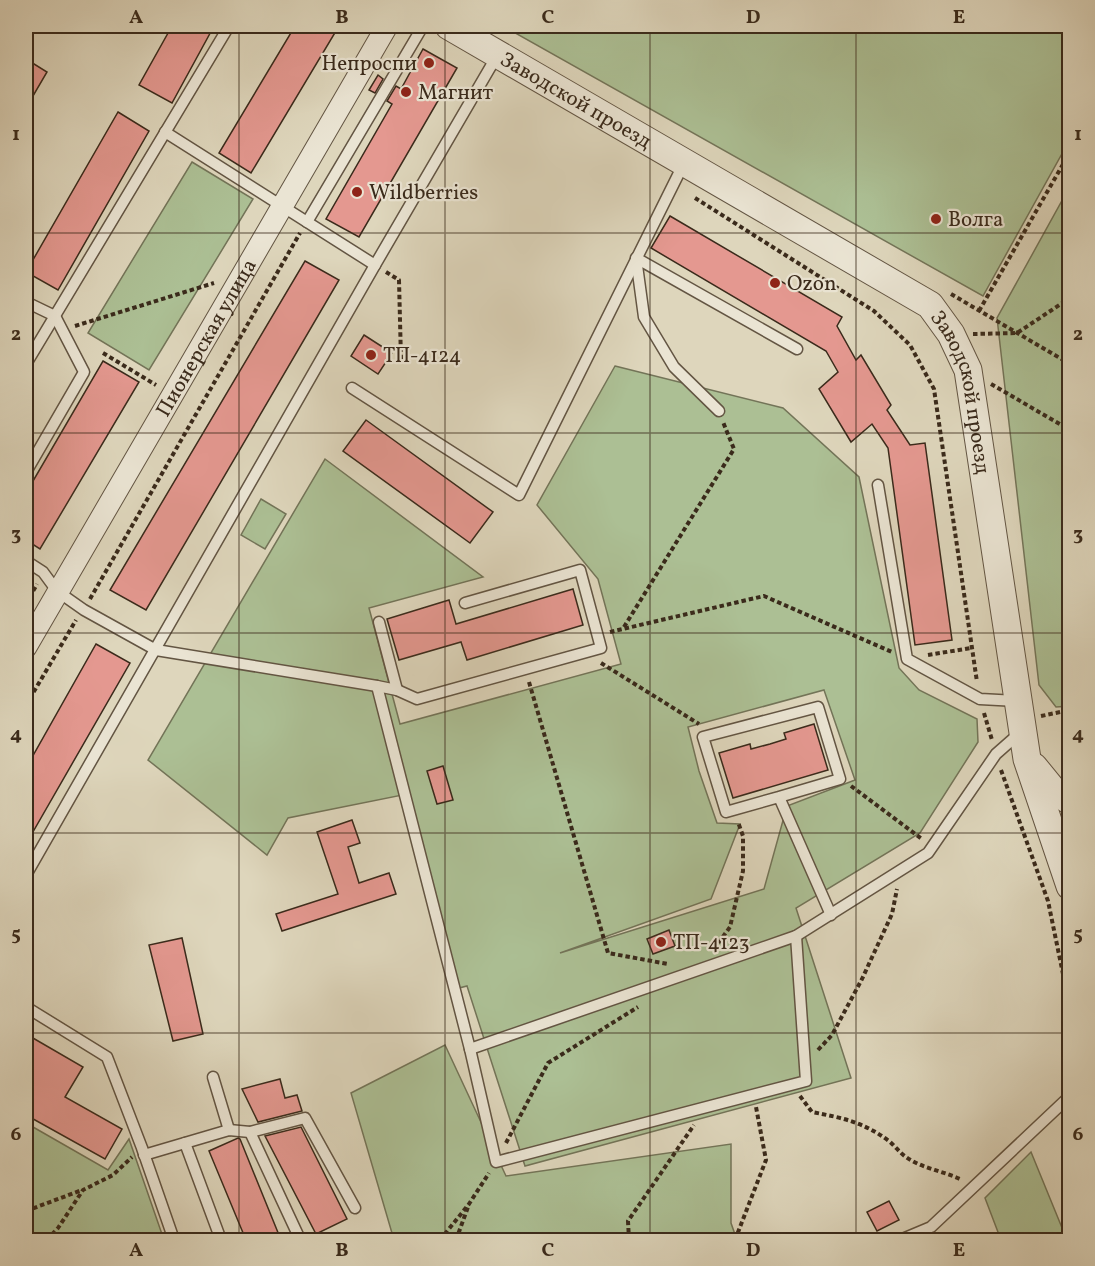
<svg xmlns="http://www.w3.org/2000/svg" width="1095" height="1266" font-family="Vollkorn,serif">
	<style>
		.green { fill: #acbf94; stroke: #737458; stroke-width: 1.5; fill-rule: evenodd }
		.building { fill: #e49890; stroke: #3a2a1b; stroke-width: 1.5 }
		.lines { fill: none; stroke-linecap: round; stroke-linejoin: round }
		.service-casing { stroke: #635543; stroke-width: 13 }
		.minor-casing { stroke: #635543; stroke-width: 23 }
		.tertiary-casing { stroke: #635543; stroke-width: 29 }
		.path { stroke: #3a2a1b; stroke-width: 4; stroke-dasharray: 4.5 3; stroke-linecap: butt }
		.service { stroke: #eae4d3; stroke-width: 10 }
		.minor { stroke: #eae4d3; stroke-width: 21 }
		.tertiary { stroke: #eae4d3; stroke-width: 27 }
		.grid { fill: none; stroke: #3a2a1b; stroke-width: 1.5; stroke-opacity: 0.55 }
		.poi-dot { fill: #8f2418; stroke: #eae4d3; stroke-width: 2 }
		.labels { text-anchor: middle; stroke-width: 4.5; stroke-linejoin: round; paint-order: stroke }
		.poi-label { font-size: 21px; fill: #3a2a1b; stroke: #eae4d3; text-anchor: start }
		.street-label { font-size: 21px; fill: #3a2a1b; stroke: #eae4d3 }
		.neatline { fill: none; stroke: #3a2a1b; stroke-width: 2 }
		.grid-label { font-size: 20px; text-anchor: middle; font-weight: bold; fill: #3a2a1b }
	</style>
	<rect width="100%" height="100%" fill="#ded6bc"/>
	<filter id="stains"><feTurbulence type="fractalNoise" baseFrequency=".00333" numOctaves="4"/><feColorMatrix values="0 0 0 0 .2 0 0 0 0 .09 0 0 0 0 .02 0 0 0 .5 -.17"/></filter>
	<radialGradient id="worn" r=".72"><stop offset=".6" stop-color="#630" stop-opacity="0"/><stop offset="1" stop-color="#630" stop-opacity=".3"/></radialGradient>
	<g class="green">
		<path d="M503 26H1069V141L983 296Z"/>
		<path d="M192 162 253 199 149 370 88 333Z"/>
		<path d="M1069 188 1070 706 1056 707 1039 685 997 318Z"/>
		<path d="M615 366 783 408 859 477 899 668 919 690 977 719 978 742 920 833 796 908 851 1078 525 1166 467 986 459 988 407 794 288 818 267 855 148 760 325 459 483 577 369 608 400 724 621 664 598 579 537 505ZM824 690 855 780 787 806 764 889 560 953 711 899 740 824 717 823 699 771 688 727Z"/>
		<path d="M261 499 286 514 265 549 241 535Z"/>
		<path d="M445 1045 506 1176 731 1144V1223L737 1240H394L351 1093Z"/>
		<path d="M26 1123 108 1170 129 1139 164 1240H26Z"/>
		<path d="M1031 1152 1067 1240H1001L985 1198Z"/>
	</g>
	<g class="building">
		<path d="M172 26H214L172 103 139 85Z"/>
		<path d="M295 26H339L251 173 219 153Z"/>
		<path d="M423 49 457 68 359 237 326 219 392 104 387 101 396 86 401 89Z"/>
		<path d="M26 59 47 72 26 108Z"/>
		<path d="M378 75 383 79 375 93 369 90Z"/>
		<path d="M118 112 149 131 58 290 26 272Z"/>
		<path d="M670 216 842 317 837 326 856 360 861 355 891 405 887 410 910 445 925 443 952 640 915 645 888 448 872 424 851 442 819 389 838 372 826 351 651 248Z"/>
		<path d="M305 261 339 280 146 610 110 590Z"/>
		<path d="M364 335 392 353 378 374 351 356Z"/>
		<path d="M103 361 139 382 40 549 26 540V493Z"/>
		<path d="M366 420 493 512 470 543 343 451Z"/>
		<path d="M573 589 583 625 467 660 461 642 399 660 387 619 449 600 456 624Z"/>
		<path d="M96 644 130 663 26 844V768Z"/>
		<path d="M814 724 828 770 733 798 719 753 750 744 751 749 770 744 786 739 784 733Z"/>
		<path d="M443 766 453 800 437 804 427 771Z"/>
		<path d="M352 820 360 843 348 847 359 883 389 873 396 894 282 931 276 914 338 894 317 832Z"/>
		<path d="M669 930 675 946 653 954 647 939Z"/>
		<path d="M182 938 203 1034 173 1041 149 945Z"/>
		<path d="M26 1034 83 1067 65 1097 122 1129 105 1159 26 1115Z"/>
		<path d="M280 1079 285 1098 297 1095 302 1111 258 1122 242 1089Z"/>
		<path d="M301 1127 347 1219 316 1234 265 1136Z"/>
		<path d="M238 1138 240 1139 281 1240H246L209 1151Z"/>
		<path d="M889 1201 899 1220 877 1231 867 1212Z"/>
	</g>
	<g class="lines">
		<defs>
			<g id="service">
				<path d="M165 132 375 265"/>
				<path d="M307 222 420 31"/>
				<path d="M26 302 55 316 84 372 26 472"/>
				<path d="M26 364 229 26"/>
				<path d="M352 388 519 495 684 163"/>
				<path d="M719 411 674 367 644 317 636 258 797 349"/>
				<path d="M878 485 907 659 980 699 1017 701"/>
				<path d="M26 561 43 572 57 591 84 610 156 650 377 686 397 690 417 699 601 648 580 570 465 603"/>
				<path d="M379 622 397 690"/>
				<path d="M377 686 470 1049 496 1162 806 1081 796 936"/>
				<path d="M779 797 840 779 818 707 703 737 726 812 779 797 831 915"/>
				<path d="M26 875 375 265 498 54"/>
				<path d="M26 1007 107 1057 142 1148 174 1240"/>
				<path d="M470 1049 796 936 928 853 996 754 1021 732"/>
				<path d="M213 1077 229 1130"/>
				<path d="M250 1132 298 1235"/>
				<path d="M185 1143 221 1240"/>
				<path d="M144 1155 229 1130 250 1132 305 1118 355 1208"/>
				<path d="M900 1240 931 1227 1070 1096"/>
			</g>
			<g id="minor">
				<path id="s1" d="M26 647 387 26"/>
			</g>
			<g id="tertiary">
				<path id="s2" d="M449 26 930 305 951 334 968 370 1027 759 1070 886"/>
				<path d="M1034 767 1052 789 1070 801"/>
			</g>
		</defs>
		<use href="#service" class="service-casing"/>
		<use href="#minor" class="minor-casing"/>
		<use href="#tertiary" class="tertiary-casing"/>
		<g class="path">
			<path d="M695 198 874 311 910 345 934 389 977 682"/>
			<path d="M386 272 399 280 401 360"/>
			<path d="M951 294 1070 364"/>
			<path d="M979 311 1070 152"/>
			<path d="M75 326 214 283"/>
			<path d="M973 334 1017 333 1070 298"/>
			<path d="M103 353 156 385"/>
			<path d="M991 384 1070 430"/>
			<path d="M90 599 300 233"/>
			<path d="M26 604 37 584"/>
			<path d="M624 627 734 449 723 422"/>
			<path d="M610 632 764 596 892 652"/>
			<path d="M928 655 971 648"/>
			<path d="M601 663 699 724"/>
			<path d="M529 682 608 953 668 964"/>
			<path d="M26 705 76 620"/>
			<path d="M984 713 992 740"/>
			<path d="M1041 716 1070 710"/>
			<path d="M1001 770 1048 901 1070 1008"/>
			<path d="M851 786 922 839"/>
			<path d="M714 949 730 927 743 871V836L738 822"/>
			<path d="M818 1050 832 1035 862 979 892 914 897 889"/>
			<path d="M800 1096 812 1112C843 1118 863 1122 889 1141 895 1146 900 1153 906 1157 923 1169 944 1171 962 1180"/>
			<path d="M506 1143 548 1063 638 1007"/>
			<path d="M26 1211 82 1190"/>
			<path d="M47 1240 58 1228 83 1190 113 1175 132 1157"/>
			<path d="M440 1240 469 1204 489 1173"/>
			<path d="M456 1240 468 1207"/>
			<path d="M629 1240 628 1221 694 1125"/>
			<path d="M735 1240 766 1160 756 1107"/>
		</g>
		<use href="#service" class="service"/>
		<use href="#minor" class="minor"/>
		<use href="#tertiary" class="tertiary"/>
	</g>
	<path class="grid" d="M239 26V1240M445 26V1240M650 26V1240M856 26V1240M26 233H1070M26 433H1070M26 633H1070M26 833H1070M26 1033H1070"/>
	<g class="poi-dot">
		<circle cx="429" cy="63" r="6"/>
		<circle cx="406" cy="92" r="6"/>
		<circle cx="357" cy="192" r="6"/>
		<circle cx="936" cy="219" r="6"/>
		<circle cx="775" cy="283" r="6"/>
		<circle cx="371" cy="355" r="6"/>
		<circle cx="661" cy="942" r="6"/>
	</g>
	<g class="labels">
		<g class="poi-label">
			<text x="417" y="70" text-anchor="end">Непроспи</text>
			<text x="418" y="99">Магнит</text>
			<text x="369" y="199">Wildberries</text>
			<text x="948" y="226">Волга</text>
			<text x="787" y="290">Ozon</text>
			<text x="383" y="362">ТП-4124</text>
			<text x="673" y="949">ТП-4123</text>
		</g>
		<g class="street-label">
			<text dy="7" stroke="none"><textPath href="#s2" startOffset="147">Заводской проезд</textPath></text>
			<text dy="7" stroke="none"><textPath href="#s1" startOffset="358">Пионерская улица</textPath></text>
			<text dy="7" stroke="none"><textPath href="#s2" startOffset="651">Заводской проезд</textPath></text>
		</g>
	</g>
	<rect width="1095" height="1266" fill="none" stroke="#ded6bc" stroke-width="66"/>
	<rect x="33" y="33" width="1029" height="1200" class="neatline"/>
	<g class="grid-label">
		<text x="136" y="23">A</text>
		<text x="342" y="23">B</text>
		<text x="548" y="23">C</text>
		<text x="753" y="23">D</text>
		<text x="959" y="23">E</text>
		<text x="16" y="140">1</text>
		<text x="1078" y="140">1</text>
		<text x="16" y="340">2</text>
		<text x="1078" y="340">2</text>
		<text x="16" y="540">3</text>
		<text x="1078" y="540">3</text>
		<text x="16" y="740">4</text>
		<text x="1078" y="740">4</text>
		<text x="16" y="940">5</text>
		<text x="1078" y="940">5</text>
		<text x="16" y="1140">6</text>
		<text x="1078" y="1140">6</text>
		<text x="136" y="1256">A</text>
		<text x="342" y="1256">B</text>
		<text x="548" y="1256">C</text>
		<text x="753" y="1256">D</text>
		<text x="959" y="1256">E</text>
	</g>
	<rect width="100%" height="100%" filter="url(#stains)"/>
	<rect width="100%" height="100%" fill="url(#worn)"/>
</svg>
